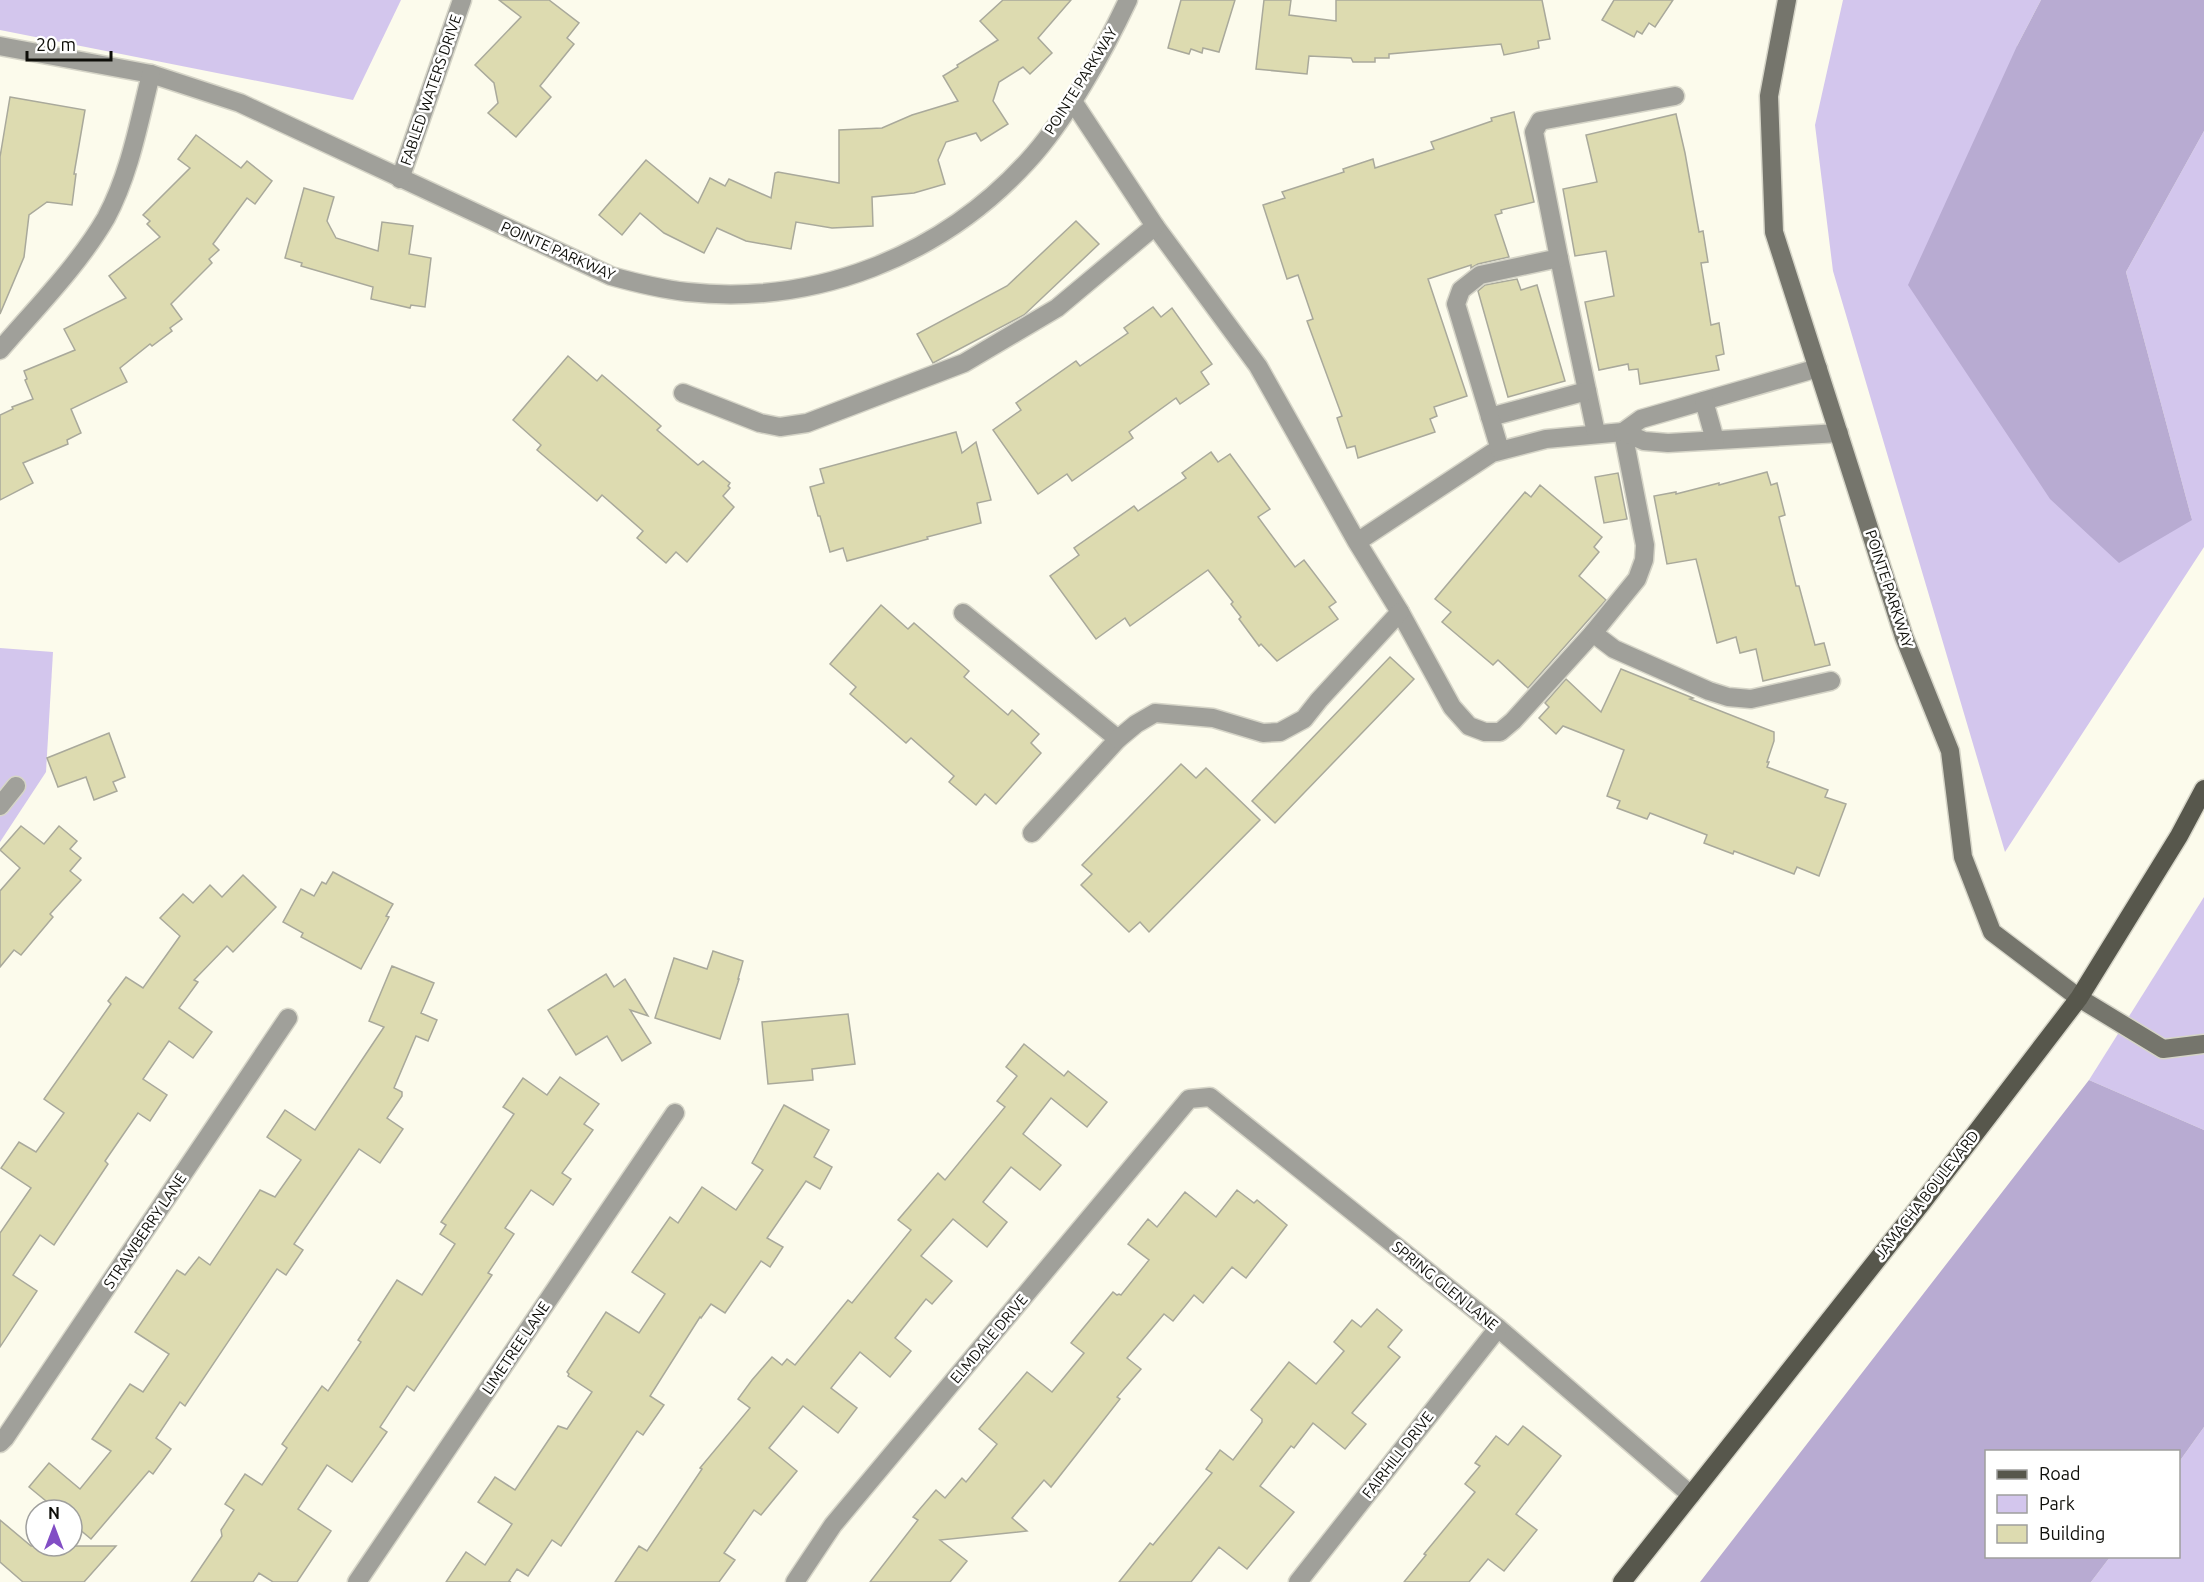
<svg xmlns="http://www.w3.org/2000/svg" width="2204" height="1582" font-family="Ubuntu,sans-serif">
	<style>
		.green { fill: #d3c6ed }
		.forest { fill: #b8abd2 }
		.building { fill: #dddbb0; stroke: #a9a99b; stroke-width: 1.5 }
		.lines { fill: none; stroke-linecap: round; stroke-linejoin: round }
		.street-casing { stroke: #d6d5c8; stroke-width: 21 }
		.secondary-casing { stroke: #d6d5c8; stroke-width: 21 }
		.primary-casing { stroke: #d6d5c8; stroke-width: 21 }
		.street { stroke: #a0a09a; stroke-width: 18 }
		.secondary { stroke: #75756c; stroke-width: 18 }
		.primary { stroke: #57574c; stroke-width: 18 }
		.labels { text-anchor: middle; stroke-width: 5; stroke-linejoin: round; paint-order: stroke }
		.street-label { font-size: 15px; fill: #0e0e09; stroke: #fff }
	</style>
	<rect width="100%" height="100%" fill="#fcfbec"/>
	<g class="green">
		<path d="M0 0H401L353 100 0 30Z"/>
		<path d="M1843 0H2041L2017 46 2192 520 2126 272 2204 131V547L2005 852 1833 271 1815 125Z"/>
		<path d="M0 648 53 652 46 772 0 842Z"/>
		<path d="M2204 897V1130L2089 1080Z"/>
		<path d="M2204 1427V1582H2091L2110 1557 2178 1556 2179 1462Z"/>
	</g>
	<g class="forest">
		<path d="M2041 0H2204V131L2126 272 2192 520 2119 563 2050 499 1908 285 2017 46Z"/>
		<path d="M2089 1080 2204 1130V1427L2179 1462 2178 1452H1986V1556L2110 1557 2091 1582H1700Z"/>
	</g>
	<g class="building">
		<path d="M499 0H549L579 23 567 38 574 44 540 86 551 97 516 137 488 113 498 103 494 83 475 65 521 17Z"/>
		<path d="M1003 0H1071L1038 38 1052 53 1030 74 1023 67 999 82 993 101 1008 124 981 141 976 133 946 142 938 160 945 184 914 193 872 197 873 226 832 228 796 222 791 249 746 241 717 228 704 253 664 233 640 213 622 235 599 215 646 160 698 203 710 178 725 186 729 179 771 198 775 173 778 172 839 183V130L882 128 912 115 958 101 943 76 958 67 957 65 998 40 980 21Z"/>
		<path d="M1181 0H1235L1219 52 1203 48 1202 53 1191 49 1189 54 1168 48Z"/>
		<path d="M1264 0H1291L1289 15 1336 21V0H1542L1550 39 1538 41 1539 48 1504 55 1501 44 1389 54V58H1375V62H1353L1351 58 1309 56 1307 74 1256 69Z"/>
		<path d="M1614 0H1673L1655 27 1649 23 1642 34 1637 31 1634 37 1602 20Z"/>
		<path d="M10 97 85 110 74 174H76L72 205 47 202 29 215 24 257 0 314V157Z"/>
		<path d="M1514 112 1534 202 1501 210 1502 213 1495 215 1509 257 1478 264 1471 268V265L1428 279 1467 396 1434 407 1437 416 1430 419 1435 432 1358 458 1355 446 1347 448 1337 418 1342 416 1307 321 1313 319 1298 275 1287 279 1263 205 1285 198 1282 192 1344 172 1343 169 1373 159 1375 168 1434 149 1431 142 1492 121 1491 118Z"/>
		<path d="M1676 114 1685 153 1699 232 1703 231 1708 262 1701 263 1711 325 1719 323 1724 354 1716 356 1719 370 1640 384 1638 369 1629 370 1628 364 1599 370 1585 302 1614 296 1606 251 1575 256 1563 189 1597 182 1586 135Z"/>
		<path d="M196 135 241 168 247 161 272 181 255 204 247 198 213 244 219 250 209 259 212 263 171 304 182 319 170 328 172 331 152 346 150 344 120 368 127 382 71 409 81 433 67 440 68 444 23 463 33 483 0 500V415L13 409 12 407 33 399 25 380 27 379 24 371 75 350 64 329 126 298 109 276 160 237 147 224 150 221 143 215 190 168 178 159Z"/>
		<path d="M304 188 334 197 327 221 336 238 378 251 382 222 413 226 409 254 431 258 425 307 411 305 410 308 371 299 373 287 301 266 302 263 285 258Z"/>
		<path d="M1076 221 1099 244 1024 315 933 363 917 334 1007 286Z"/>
		<path d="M1517 279 1521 290 1537 285 1565 381 1508 397 1478 291 1485 285Z"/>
		<path d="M1153 307 1161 317 1172 308 1212 364 1201 372 1209 384 1180 404 1176 398 1129 432 1133 438 1072 481 1067 474 1038 494 993 430 1021 410 1016 403 1076 361 1080 366 1128 333 1124 328Z"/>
		<path d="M568 356 597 381 602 375 661 426 657 430 698 465 703 461 730 483 728 486 730 488 723 496 734 507 687 562 676 552 666 563 637 538 643 531 602 495 597 501 537 450 541 445 513 420Z"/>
		<path d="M956 432 962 453 976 442 991 500 977 503 981 523 927 537 928 539 847 561 843 548 830 552 820 516H818L810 487 824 483 820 469Z"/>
		<path d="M1211 452 1218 462 1230 454 1270 509 1258 517 1295 567 1304 560 1336 602 1329 607 1338 619 1277 661 1261 644 1259 646 1239 619 1241 617 1231 604 1233 602 1208 570 1130 626 1125 618 1096 639 1050 576 1079 555 1074 548 1134 506 1138 511 1186 478 1182 473Z"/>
		<path d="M1767 472 1771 485 1777 483 1785 515 1779 517 1796 586H1799L1815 645 1824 643 1830 665 1763 681 1756 649 1740 653 1736 637 1717 643 1696 559 1667 564 1654 496 1676 492V494L1719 483V485Z"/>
		<path d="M1618 473 1627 519 1604 523 1595 477Z"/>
		<path d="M1540 485 1602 537 1594 547 1599 552 1579 576 1606 600 1528 688 1498 660 1493 665 1442 622 1451 612 1435 599 1525 492 1531 497Z"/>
		<path d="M881 605 908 629 914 623 969 671 964 677 1008 715 1012 710 1039 734 1031 743 1041 753 996 804 985 794 976 805 949 782 954 776 911 738 906 743 850 694 856 687 830 664Z"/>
		<path d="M1390 657 1414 679 1275 823 1252 801Z"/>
		<path d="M1621 669 1693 698 1690 699 1774 732V741L1767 762H1769L1767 767 1828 790 1825 797 1846 804 1819 876 1797 867 1794 874 1734 851 1733 854 1704 843 1707 835 1650 813 1647 819 1617 808 1620 801 1607 796 1624 750 1563 726 1556 734 1539 718 1549 707 1545 703 1566 679 1601 712Z"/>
		<path d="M109 733 125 777 113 782 117 791 94 800 86 777 58 787 47 758Z"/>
		<path d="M1181 764 1196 778 1206 768 1260 820 1149 932 1140 922 1129 932 1081 885 1092 874 1082 865Z"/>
		<path d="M21 826 44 844 59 826 77 841 70 849 81 858 70 871 81 880 50 914 53 917 21 955 14 950 0 967V891L20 868 0 850Z"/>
		<path d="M333 872 393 904 386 916 389 917 361 969 301 937 303 933 283 922 301 889 314 896 322 882 326 884Z"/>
		<path d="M243 875 276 907 233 952 227 946 194 980 198 982 179 1008 212 1032 193 1058 169 1041 143 1079 167 1095 150 1121 138 1113 105 1161 108 1164 54 1245 40 1235 13 1275 37 1291 0 1347V1233L31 1188 1 1168 19 1142 36 1152 64 1113 44 1099 111 1004 108 1001 126 977 143 988 180 936 160 918 183 894 193 903 210 885 222 897Z"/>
		<path d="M713 951 743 961 738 979H739L720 1039 655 1018 674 958 707 969Z"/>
		<path d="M392 966 434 983 421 1013 437 1020 428 1041 416 1036 394 1088 402 1092V1096L387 1118 403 1129 380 1163 359 1149 294 1244 303 1250 286 1275 277 1269 185 1406 180 1402 156 1438 171 1449 153 1474 149 1471 91 1539 72 1523V1510H57L29 1487 49 1463 80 1489 111 1451 92 1439 130 1384 143 1392 169 1354 135 1332 177 1270 185 1275 199 1257 210 1265 260 1190 275 1197 301 1160 267 1137 285 1110 315 1130 384 1027 369 1021Z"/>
		<path d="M606 974 614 987 625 979 648 1016 630 1010 651 1043 622 1061 607 1036 576 1055 548 1010Z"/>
		<path d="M848 1014 855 1064 812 1069 813 1080 768 1084 762 1022Z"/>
		<path d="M1024 1044 1064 1076 1068 1071 1107 1102 1087 1127 1051 1098 1023 1134 1061 1165 1040 1190 1011 1167 983 1202 1007 1222 987 1247 953 1219 921 1256 952 1281 932 1304 926 1299 895 1338 911 1351 890 1377 860 1352 831 1388 857 1408 838 1433 803 1406 769 1448 797 1471 761 1515 754 1510 724 1553 735 1560 719 1582H615L639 1546 647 1551 702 1469 700 1468 750 1408 738 1399 752 1380 772 1357 782 1365 787 1359 795 1365 848 1300 852 1303 911 1230 898 1220 938 1173 945 1180 1005 1107 997 1101 1017 1076 1006 1067Z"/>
		<path d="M560 1077 599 1104 584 1124 593 1130 562 1173 571 1179 553 1205 531 1190 505 1228 514 1234 488 1273 492 1275 414 1391 407 1386 380 1427 387 1432 352 1482 327 1465 298 1509 331 1531 297 1582H273L259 1573 253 1582H191L222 1536 221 1530 234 1510 225 1504 245 1474 262 1485 287 1448 282 1444 322 1386 328 1391 361 1342 358 1340 397 1280 422 1295 455 1244 440 1234 446 1225 441 1222 514 1114 503 1107 523 1078 547 1095Z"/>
		<path d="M784 1105 829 1130 814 1157 832 1167 820 1189 806 1181 767 1238 783 1247 770 1267 761 1261 725 1313 711 1304 701 1318 700 1317 650 1396 664 1405 643 1435 637 1431 561 1546 552 1540 528 1576 517 1569 509 1581 511 1582H446L466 1552 485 1565 512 1524 478 1502 495 1477 515 1490 558 1426 567 1429 592 1392 568 1376 569 1374 567 1372 606 1312 639 1333 665 1294 632 1272 670 1217 678 1223 702 1187 736 1210 763 1170 752 1163Z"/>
		<path d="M1237 1190 1254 1203 1257 1200 1287 1225 1246 1278 1232 1267 1203 1303 1194 1295 1173 1321 1164 1314 1127 1358 1141 1369 1117 1397 1120 1399 1051 1487 1044 1480 1012 1518 1027 1531 940 1540 967 1561 950 1582H870L918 1520 913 1517 936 1490 945 1498 962 1478 966 1482 997 1444 979 1429 1027 1372 1052 1392 1084 1353 1071 1343 1113 1292 1117 1295 1119 1294 1121 1295 1149 1260 1128 1244 1148 1219 1157 1227 1185 1192 1216 1217Z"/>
		<path d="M1377 1309 1402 1330 1388 1347 1400 1357 1352 1413 1366 1424 1345 1449 1313 1423 1294 1448 1291 1446 1260 1486 1294 1512 1247 1569 1219 1547 1191 1582H1119L1150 1543 1153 1545 1212 1473 1206 1469 1220 1450 1233 1460 1262 1422V1419L1251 1410 1289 1362 1316 1384 1344 1351 1334 1342 1352 1320 1361 1327Z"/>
		<path d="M1523 1426 1561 1456 1516 1514 1537 1530 1504 1571 1488 1559 1469 1582H1404L1426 1555 1424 1554 1475 1492 1465 1484 1480 1466 1475 1463 1496 1436 1508 1445Z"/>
		<path d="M0 1520 31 1546H116L84 1582H23L0 1562Z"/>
	</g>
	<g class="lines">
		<defs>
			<g id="street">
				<path d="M0 46 151 74 240 103 611 276C636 283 661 289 687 292 815 306 941 256 1027 162 1066 120 1104 51 1128 0"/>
				<path d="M400 179 462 0"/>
				<path d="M1155 226 1258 366 1357 542 1400 612 1452 707 1469 726 1485 732H1500L1513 721 1593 633 1637 579 1644 560 1645 545 1623 432 1546 439 1492 453 1357 542"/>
				<path d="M1559 258 1596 433"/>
				<path d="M0 350C36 308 78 266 106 218 130 173 139 122 151 74"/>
				<path d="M1818 368 1641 419 1623 432 1644 441 1668 443 1839 433"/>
				<path d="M683 393 760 423 780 427 807 423 964 363 1057 308 1155 226 1072 100"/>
				<path d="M1704 401 1715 440"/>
				<path d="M1490 417 1587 391"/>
				<path d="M1500 450 1456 304 1461 290 1480 275 1559 258 1534 132 1540 121 1675 96"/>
				<path d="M963 613 1118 739 1032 833"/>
				<path d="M1593 633 1614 649 1709 691 1728 697 1751 699 1831 681"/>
				<path d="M1118 739 1136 724 1155 713 1213 718 1263 733 1280 732 1304 719 1319 700 1400 612"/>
				<path d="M0 806 16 786"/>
				<path d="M0 1443 5 1438 288 1018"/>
				<path d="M357 1582 675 1113"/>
				<path d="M795 1582 833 1525 1189 1099 1210 1097 1498 1328 1691 1495"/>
				<path d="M1298 1582 1498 1328"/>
			</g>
			<path id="secondary" d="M1787 0 1769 96 1774 232 1904 637 1950 751 1963 857 1992 932 2079 998 2163 1049 2204 1044"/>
			<path id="primary" d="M1622 1582 1922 1203 2079 998 2179 836 2204 789"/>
		</defs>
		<use href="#street" class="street-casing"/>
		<use href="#secondary" class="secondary-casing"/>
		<use href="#primary" class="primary-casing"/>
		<use href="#street" class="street"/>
		<use href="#secondary" class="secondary"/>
		<use href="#primary" class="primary"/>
	</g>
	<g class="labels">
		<g class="street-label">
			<text transform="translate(1081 81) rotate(-58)" y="5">POINTE PARKWAY</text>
			<text transform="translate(431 90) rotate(-71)" y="5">FABLED WATERS DRIVE</text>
			<text transform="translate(558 251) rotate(24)" y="5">POINTE PARKWAY</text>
			<text transform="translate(1889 589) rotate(72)" y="5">POINTE PARKWAY</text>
			<text transform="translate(1927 1195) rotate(-52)" y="5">JAMACHA BOULEVARD</text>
			<text transform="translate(145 1231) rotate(-56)" y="5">STRAWBERRY LANE</text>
			<text transform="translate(1445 1286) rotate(39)" y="5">SPRING GLEN LANE</text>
			<text transform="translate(989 1339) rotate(-50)" y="5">ELMDALE DRIVE</text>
			<text transform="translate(516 1348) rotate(-56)" y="5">LIMETREE LANE</text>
			<text transform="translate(1398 1455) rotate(-52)" y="5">FAIRHILL DRIVE</text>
		</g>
	</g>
	<rect x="1985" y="1450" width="195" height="108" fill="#ffffff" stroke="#9f9f9d" stroke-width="1.5"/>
	<rect x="1997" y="1470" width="30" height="9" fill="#57574c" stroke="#9f9f9d" stroke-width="1.5"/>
	<text x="2039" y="1480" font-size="18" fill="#0e0e09">Road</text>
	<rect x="1997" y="1495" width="30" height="18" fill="#d3c6ed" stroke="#9f9f9d" stroke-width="1.5"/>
	<text x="2039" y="1510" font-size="18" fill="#0e0e09">Park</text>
	<rect x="1997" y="1525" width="30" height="18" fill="#dddbb0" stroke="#9f9f9d" stroke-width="1.5"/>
	<text x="2039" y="1540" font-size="18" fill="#0e0e09">Building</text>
	<g transform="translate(54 1528)"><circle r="28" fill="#ffffff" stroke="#9f9f9d" stroke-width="1.5"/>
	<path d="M0-4.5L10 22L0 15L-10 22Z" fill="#824ec5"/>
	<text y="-9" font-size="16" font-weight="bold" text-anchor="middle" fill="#0e0e09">N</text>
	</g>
	<path d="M27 51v9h84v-9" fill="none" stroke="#0e0e09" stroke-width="3"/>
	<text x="36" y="51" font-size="18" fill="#0e0e09" stroke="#ffffff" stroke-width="4.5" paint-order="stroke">20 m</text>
</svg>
